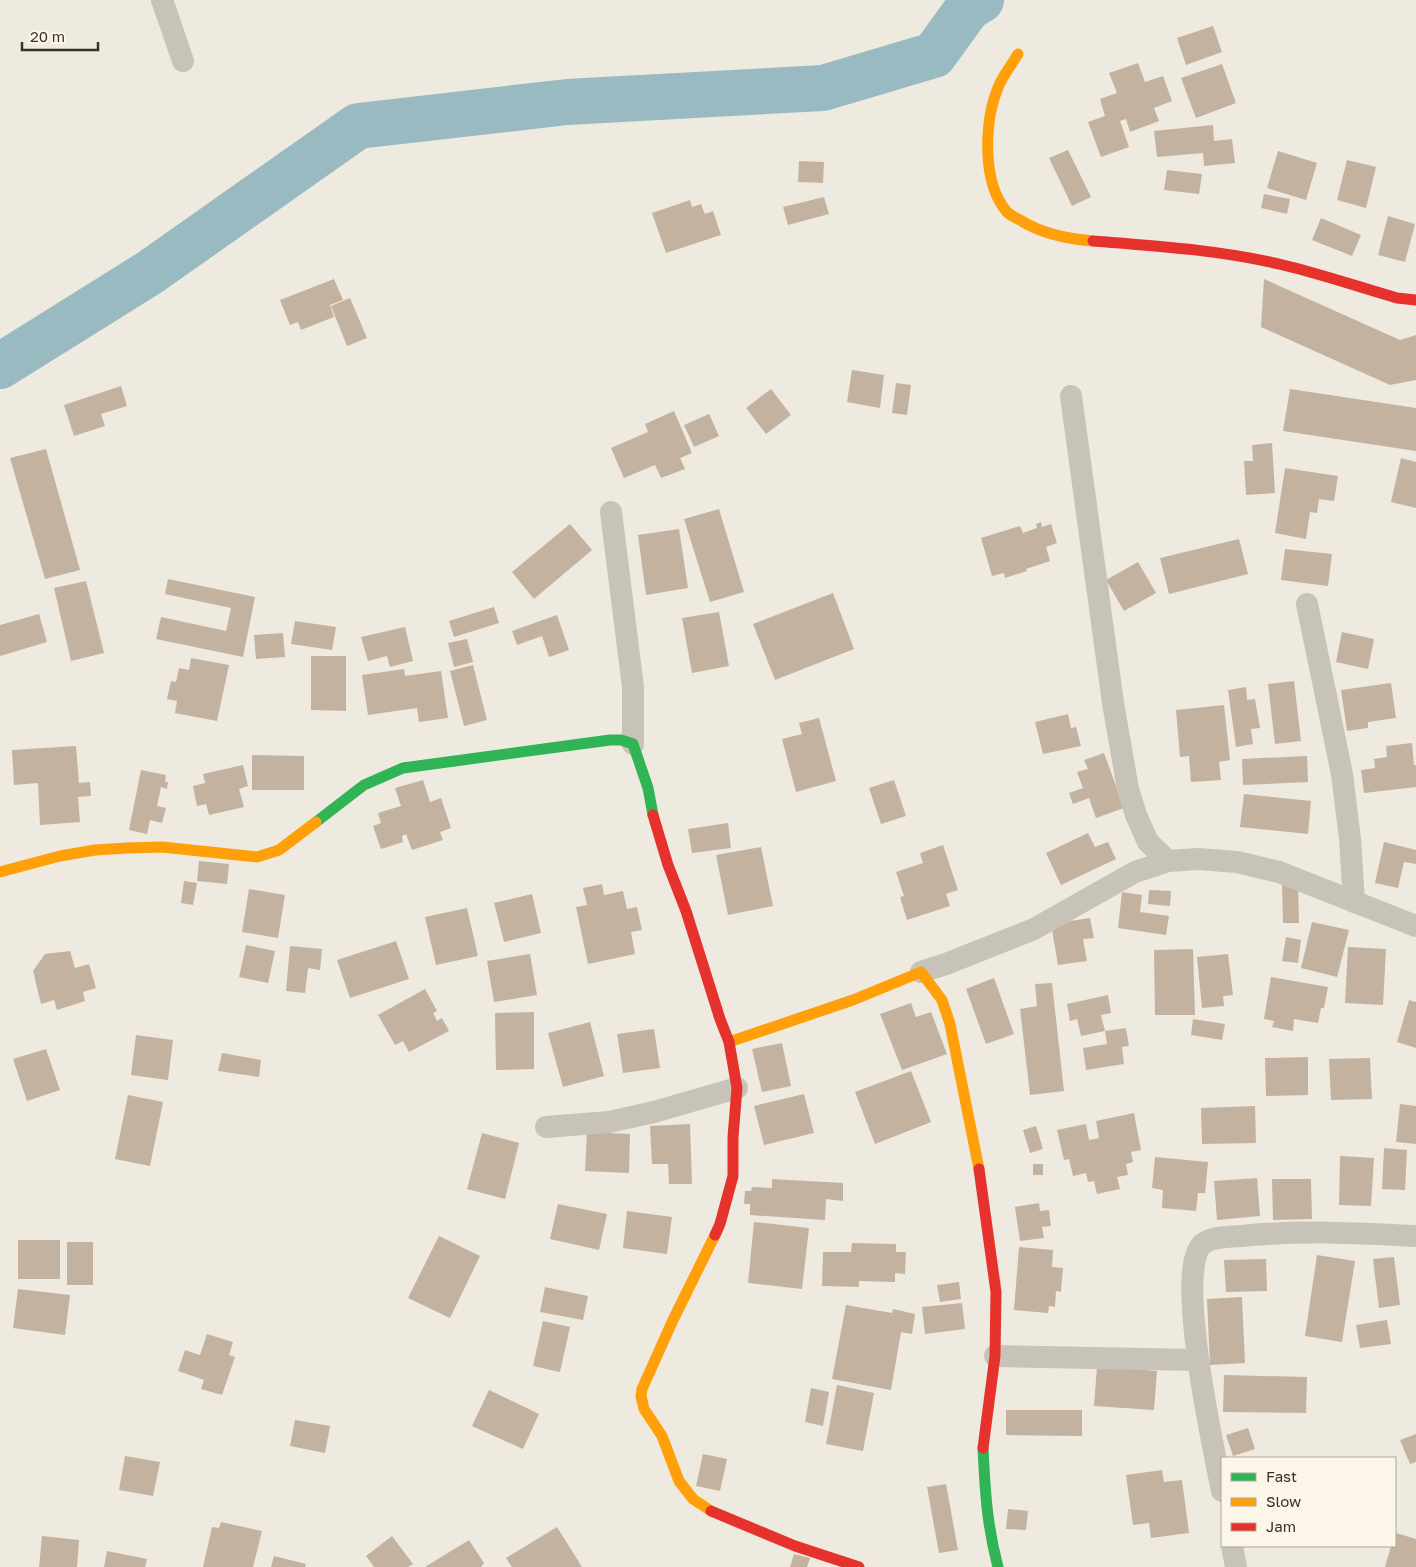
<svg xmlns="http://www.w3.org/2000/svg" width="1416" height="1567" font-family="'Golos Text',sans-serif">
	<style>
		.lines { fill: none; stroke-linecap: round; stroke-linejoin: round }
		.river { stroke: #9abac1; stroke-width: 46 }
		.building { fill: #c4b2a0 }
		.street { stroke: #c8c3b9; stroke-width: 22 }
		.fast { stroke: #30b455; stroke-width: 11 }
		.slow { stroke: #ff9f0a; stroke-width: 11 }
		.jam { stroke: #e5322d; stroke-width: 11 }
	</style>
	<rect width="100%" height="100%" fill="#eeeae0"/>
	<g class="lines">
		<path class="river" d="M0 366 149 273 358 126 567 102 823 88 934 55 968 8 981 0"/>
	</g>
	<g class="building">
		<path d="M1213 26 1222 52 1186 65 1177 38Z"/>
		<path d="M1138 63 1145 82 1163 76 1172 101 1154 108 1159 121 1130 132 1126 119 1120 121 1129 147 1101 157 1088 122 1105 116 1100 99 1117 93 1109 73Z"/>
		<path d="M1222 64 1236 103 1196 118 1181 78Z"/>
		<path d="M1213 125 1214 141 1232 139 1235 163 1204 166 1203 153 1157 157 1154 131Z"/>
		<path d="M1068 150 1091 197 1072 206 1049 158Z"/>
		<path d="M1278 151 1317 163 1306 200 1267 188Z"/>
		<path d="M1347 160 1376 167 1366 208 1337 200Z"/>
		<path d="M799 161 824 162 823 183 798 182Z"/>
		<path d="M1167 170 1202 174 1199 194 1164 190Z"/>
		<path d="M1264 194 1290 199 1287 214 1261 208Z"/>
		<path d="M824 197 829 214 788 225 783 207Z"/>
		<path d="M690 200 692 207 701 204 705 214 713 211 721 235 666 253 652 213Z"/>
		<path d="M1388 216 1415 224 1405 262 1378 255Z"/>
		<path d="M1321 218 1361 235 1352 256 1312 240Z"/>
		<path d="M334 279 343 300 330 305 334 317 301 330 298 322 290 325 280 300Z"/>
		<path d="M1264 279 1400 340 1416 335V380L1390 385 1261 327Z"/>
		<path d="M350 298 367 338 347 346 331 306Z"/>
		<path d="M852 370 884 375 880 408 847 402Z"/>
		<path d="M896 383 911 385 907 415 892 413Z"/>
		<path d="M121 386 127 406 101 414 105 426 74 436 64 405Z"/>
		<path d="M771 389 791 415 766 434 746 408Z"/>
		<path d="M1290 389 1416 408V451L1283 431Z"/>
		<path d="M674 411 692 453 680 458 685 469 661 478 655 465 624 478 611 448 648 432 645 424Z"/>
		<path d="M709 414 719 436 694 447 684 425Z"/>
		<path d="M1272 443 1275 493 1246 495 1244 461H1253L1252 445Z"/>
		<path d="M46 449 80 570 45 579 10 458Z"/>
		<path d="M1401 458 1416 462V508L1391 502Z"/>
		<path d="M1285 468 1338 476 1334 501 1319 499 1317 513 1310 512 1306 539 1275 533Z"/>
		<path d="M719 509 744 592 710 602 684 519Z"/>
		<path d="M1041 522 1042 527 1051 524 1057 543 1046 547 1050 561 1026 569 1027 571 1005 578 1004 573 992 576 981 538 1020 526 1023 533 1037 528 1036 524Z"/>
		<path d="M570 524 592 550 534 599 512 572Z"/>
		<path d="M679 529 688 588 646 595 638 535Z"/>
		<path d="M1239 539 1248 574 1169 594 1160 558Z"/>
		<path d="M1285 549 1332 554 1328 586 1281 580Z"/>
		<path d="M1138 562 1156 593 1124 611 1106 580Z"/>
		<path d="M168 579 255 597 243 657 156 639 161 617 226 631 231 608 165 594Z"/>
		<path d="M86 581 104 653 71 661 54 588Z"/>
		<path d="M833 593 854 649 775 680 753 624Z"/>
		<path d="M494 607 499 623 454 637 449 621Z"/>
		<path d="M719 612 729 666 692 673 682 618Z"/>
		<path d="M39 614 47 642 0 656V625Z"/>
		<path d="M557 615 569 650 549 657 542 636 517 645 512 631Z"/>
		<path d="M295 621 336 627 332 650 291 644Z"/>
		<path d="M405 627 413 661 390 667 387 656 368 661 361 637Z"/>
		<path d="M1342 632 1374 639 1368 669 1336 662Z"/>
		<path d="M283 633 285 657 256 659 254 635Z"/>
		<path d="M467 639 473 662 454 667 448 643Z"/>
		<path d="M311 656H346V711L311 710Z"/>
		<path d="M191 658 229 665 217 721 175 713 177 701 167 699 171 681 176 682 179 668 189 670Z"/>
		<path d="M473 665 487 720 464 726 450 671Z"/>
		<path d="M404 669 405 676 441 671 448 718 419 722 417 708 368 715 362 675Z"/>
		<path d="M1294 681 1301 741 1275 744 1268 684Z"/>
		<path d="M1391 683 1396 718 1368 722V728L1347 731 1341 690Z"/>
		<path d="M1246 687 1247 700 1255 699 1260 728 1251 729 1253 744 1236 747 1228 690Z"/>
		<path d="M1224 705 1230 760 1219 762 1221 780 1191 782 1189 756 1180 757 1176 710Z"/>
		<path d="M1068 714 1071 728 1076 727 1081 746 1043 754 1035 722Z"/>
		<path d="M819 718 836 781 796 792 782 739 802 734 799 723Z"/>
		<path d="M1412 743 1414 765H1416V787L1364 793 1361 770 1375 768 1374 759 1387 757 1386 746Z"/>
		<path d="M76 746 79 783 90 782 91 796 78 797 80 822 40 825 38 783 14 785 12 750Z"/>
		<path d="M1104 753 1124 808 1096 818 1089 798 1073 804 1069 793 1083 788 1077 772 1088 769 1084 760Z"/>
		<path d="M252 755 304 756V790H252Z"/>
		<path d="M1307 756 1308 782 1243 785 1242 759Z"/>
		<path d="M243 765 248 786 239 789 244 807 209 815 206 804 197 806 193 786 205 783 203 774Z"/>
		<path d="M141 770 166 775 165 782H168L167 789 161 787 157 806 166 808 162 823 150 820 147 834 129 830Z"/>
		<path d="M423 780 430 802 441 798 451 828 440 832 443 840 412 850 406 834 402 836 403 842 381 849 373 826 381 823 378 813 401 806 395 788Z"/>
		<path d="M894 780 906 816 881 824 869 788Z"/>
		<path d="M1244 794 1311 801 1308 834 1240 827Z"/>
		<path d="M728 823 731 848 692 853 688 829Z"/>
		<path d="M1088 833 1095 847 1108 842 1116 859 1061 885 1046 853Z"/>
		<path d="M1384 842 1416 850V864L1404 862 1398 888 1375 883Z"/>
		<path d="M943 845 958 890 946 894 950 906 907 920 900 897 904 896 896 872 923 863 920 853Z"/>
		<path d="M761 847 773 906 728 915 716 855Z"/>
		<path d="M199 861 229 864 227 884 197 881Z"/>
		<path d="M184 881 197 883 193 905 181 903Z"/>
		<path d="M1298 883 1299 923H1283L1282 884Z"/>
		<path d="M602 884 604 895 623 891 627 909 637 907 642 930 631 932 635 954 588 964 576 907 587 905 583 888Z"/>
		<path d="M249 889 285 895 278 938 242 932Z"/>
		<path d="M1149 890 1171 891 1170 906 1148 904Z"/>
		<path d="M1122 892 1142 895 1140 912 1169 916 1166 935 1118 928Z"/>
		<path d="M532 894 541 933 504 942 494 903Z"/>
		<path d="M467 908 478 956 436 965 425 917Z"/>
		<path d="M1090 918 1094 938 1083 939 1087 961 1058 965 1051 924Z"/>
		<path d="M1312 922 1349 930 1337 977 1301 968Z"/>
		<path d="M1286 937 1301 940 1298 963 1282 961Z"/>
		<path d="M396 941 409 979 350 998 337 960Z"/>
		<path d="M246 945 275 951 268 983 239 977Z"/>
		<path d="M290 946 322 949 320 970 308 968 305 993 286 991Z"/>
		<path d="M1348 947 1386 949 1383 1005 1345 1003Z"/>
		<path d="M1193 949 1195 1015H1155L1154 950Z"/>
		<path d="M70 951 75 968 89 964 96 988 83 992 85 1001 57 1010 54 1000 41 1004 33 971 45 954Z"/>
		<path d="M530 954 537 995 494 1002 487 961Z"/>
		<path d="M1228 954 1233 995 1223 996 1224 1006 1202 1008 1197 957Z"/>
		<path d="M1271 977 1328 987 1324 1008H1321L1318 1023 1294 1019 1293 1031 1272 1027 1274 1021 1264 1019Z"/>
		<path d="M994 978 1014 1034 986 1044 966 989Z"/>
		<path d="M1052 983 1064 1091 1030 1095 1020 1009 1037 1006 1035 984Z"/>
		<path d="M425 989 437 1011 433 1013 437 1021 442 1018 449 1031 409 1052 403 1041 395 1045 378 1015Z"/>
		<path d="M1108 995 1111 1013 1101 1015 1105 1031 1081 1036 1077 1019 1070 1021 1067 1004Z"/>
		<path d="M1409 1000 1416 1002V1048L1397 1042Z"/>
		<path d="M911 1003 916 1017 931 1012 947 1054 902 1070 880 1014Z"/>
		<path d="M534 1012V1069L496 1070 495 1013Z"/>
		<path d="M1193 1019 1225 1024 1222 1040 1191 1035Z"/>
		<path d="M590 1022 604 1076 563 1087 548 1033Z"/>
		<path d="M1126 1028 1129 1046 1122 1047 1124 1064 1086 1070 1083 1048 1107 1044 1105 1031Z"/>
		<path d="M654 1029 660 1068 623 1073 617 1034Z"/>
		<path d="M136 1035 173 1040 168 1080 131 1075Z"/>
		<path d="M782 1043 791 1086 762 1092 752 1049Z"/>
		<path d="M46 1049 60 1090 27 1101 13 1059Z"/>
		<path d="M222 1053 261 1060 259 1077 218 1071Z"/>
		<path d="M1308 1057V1095L1266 1096 1265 1058Z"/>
		<path d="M1370 1058 1372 1099 1331 1100 1329 1059Z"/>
		<path d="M911 1071 931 1122 875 1144 855 1092Z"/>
		<path d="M804 1094 814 1133 764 1145 754 1106Z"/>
		<path d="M128 1095 163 1102 150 1166 115 1159Z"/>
		<path d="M1400 1104 1416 1106V1144L1396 1142Z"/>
		<path d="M1255 1106 1256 1143 1202 1144 1201 1108Z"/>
		<path d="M1134 1113 1141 1150 1131 1152 1133 1162 1126 1164 1128 1175 1117 1177 1120 1189 1097 1194 1094 1181 1088 1182 1086 1173 1073 1176 1069 1159 1064 1160 1057 1130 1086 1124 1089 1140 1099 1138 1096 1121Z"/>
		<path d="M690 1124 692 1184H669L668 1164H652L650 1126Z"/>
		<path d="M1036 1126 1043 1149 1030 1153 1023 1130Z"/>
		<path d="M587 1132 630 1134 629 1173 585 1171Z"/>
		<path d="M482 1133 519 1143 505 1199 467 1189Z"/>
		<path d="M1384 1148 1407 1150 1405 1190 1382 1189Z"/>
		<path d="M1340 1156 1374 1158 1371 1206 1339 1205Z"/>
		<path d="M1155 1157 1208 1162 1205 1193H1198L1196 1211 1162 1208 1163 1190 1152 1188Z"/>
		<rect x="1033" y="1164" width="10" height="11"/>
		<path d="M1257 1178 1260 1216 1217 1220 1214 1181Z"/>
		<path d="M772 1179 843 1183V1201L826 1199 825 1220 750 1215V1204H744L745 1191H751L752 1187 772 1188Z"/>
		<path d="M1272 1179H1311L1312 1219 1273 1220Z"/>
		<path d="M1039 1203 1040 1211 1049 1210 1051 1226 1042 1227 1044 1238 1020 1241 1015 1207Z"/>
		<path d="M558 1204 607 1214 599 1250 550 1239Z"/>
		<path d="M627 1211 672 1217 667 1254 623 1248Z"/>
		<path d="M754 1222 809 1228 802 1289 748 1283Z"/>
		<path d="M439 1236 480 1256 450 1318 408 1298Z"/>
		<rect x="18" y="1240" width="42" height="39"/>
		<rect x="67" y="1242" width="26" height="43"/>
		<path d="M852 1243 896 1244V1252H906L905 1274 895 1273V1282L859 1281V1287L822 1286 823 1252H851Z"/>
		<path d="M1019 1247 1053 1250 1052 1267 1063 1268 1061 1292 1056 1291 1055 1307 1049 1306 1048 1313 1014 1310Z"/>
		<path d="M1317 1255 1355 1261 1342 1342 1305 1336Z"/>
		<path d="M1394 1257 1400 1305 1379 1308 1373 1259Z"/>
		<path d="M1266 1259 1267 1291 1226 1292 1224 1260Z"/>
		<path d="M959 1282 961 1299 940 1302 937 1285Z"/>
		<path d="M545 1287 588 1296 583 1320 540 1312Z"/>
		<path d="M18 1289 70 1295 65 1335 13 1328Z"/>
		<path d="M1242 1297 1245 1363 1210 1365 1207 1299Z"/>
		<path d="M962 1303 965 1329 925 1334 922 1307Z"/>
		<path d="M846 1305 892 1313 893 1309 915 1314 912 1334 901 1332 891 1390 832 1379Z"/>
		<path d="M1387 1320 1391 1344 1360 1348 1356 1325Z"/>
		<path d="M543 1321 570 1327 560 1372 533 1366Z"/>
		<path d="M207 1334 233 1342 229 1355 235 1357 222 1395 201 1389 204 1380 178 1371 185 1350 200 1355Z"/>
		<path d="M1097 1366 1157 1371 1154 1410 1094 1406Z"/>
		<path d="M1224 1375 1307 1377 1306 1413 1223 1412Z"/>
		<path d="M837 1385 874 1393 863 1451 826 1444Z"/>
		<path d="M811 1388 829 1392 823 1426 805 1422Z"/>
		<path d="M489 1390 539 1414 523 1449 472 1426Z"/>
		<path d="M1006 1410H1082V1436L1006 1435Z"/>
		<path d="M295 1420 330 1426 325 1453 290 1446Z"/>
		<path d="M1248 1428 1255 1449 1233 1456 1226 1435Z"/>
		<path d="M1416 1434V1462L1410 1464 1400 1440Z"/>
		<path d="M703 1454 727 1459 720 1491 696 1486Z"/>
		<path d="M125 1456 160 1462 153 1496 119 1490Z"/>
		<path d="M1162 1470 1164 1482 1182 1480 1189 1533 1151 1538 1149 1523 1133 1525 1126 1475Z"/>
		<path d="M946 1484 958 1550 939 1553 927 1487Z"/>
		<path d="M1008 1509 1028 1511 1026 1530 1006 1529Z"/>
		<path d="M221 1522 262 1531 253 1567H203L212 1527 219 1528Z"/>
		<path d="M557 1527 582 1567H512L506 1558Z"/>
		<path d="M1396 1533 1416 1539V1567H1385L1391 1546H1395Z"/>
		<path d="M42 1536 79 1540 77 1567H39Z"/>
		<path d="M392 1536 413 1564 408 1567H374L366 1556Z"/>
		<path d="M469 1540 484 1563 481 1567H425Z"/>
		<path d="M107 1551 147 1559 145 1567H104Z"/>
		<path d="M794 1554 810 1558 807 1567H790Z"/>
		<path d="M274 1556 306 1564 305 1567H271Z"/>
	</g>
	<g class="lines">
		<g class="street">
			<path d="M162 0 183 61"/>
			<path d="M1071 396 1113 703 1128 789 1136 815 1148 842 1168 861"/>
			<path d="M611 512 633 687V744"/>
			<path d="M1307 604 1342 774 1350 839 1354 902"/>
			<path d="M921 972 946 964 1034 929 1135 872 1168 861 1198 859 1237 862 1279 872 1416 926"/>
			<path d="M546 1127 609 1122 654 1112 737 1088"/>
			<path d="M995 1356 1198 1360"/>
			<path d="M1222 1491C1215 1455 1172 1262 1204 1243 1214 1236 1230 1237 1241 1236 1299 1230 1358 1233 1416 1236"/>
			<path d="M1232 1546 1236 1567"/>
		</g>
		<g class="fast">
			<path d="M316 822 364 785 403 768 610 740H621L633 744 648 788 653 815"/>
			<path d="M983 1448C985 1490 987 1526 998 1567"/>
		</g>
		<g class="slow">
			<path d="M1018 54C1012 64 1005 73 1000 83 984 118 981 182 1007 212 1011 216 1016 218 1020 220 1042 234 1067 239 1093 241"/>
			<path d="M0 872 60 856 95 850 127 848 162 847 257 857 279 850 316 822"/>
			<path d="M729 1042 853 1000 921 972 942 1000 950 1024 979 1169"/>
			<path d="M711 1511 693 1499 679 1481 662 1436 644 1409 641 1396 642 1389 673 1320 715 1235"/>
		</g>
		<g class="jam">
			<path d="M1093 241C1157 246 1221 250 1283 265 1321 274 1359 287 1397 298L1416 300"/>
			<path d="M653 815 668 865 686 911 720 1019 729 1042 737 1088 733 1137V1176L720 1224 715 1235"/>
			<path d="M979 1169 996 1292 995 1356 983 1448"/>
			<path d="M711 1511 795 1546 859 1567"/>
		</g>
	</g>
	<rect x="1221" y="1457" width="175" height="90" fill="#fbf6e7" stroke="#ada79a"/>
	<rect x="1231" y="1473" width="25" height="8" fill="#30b455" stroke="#ada79a"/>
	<text x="1266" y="1482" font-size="15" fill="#393027">Fast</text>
	<rect x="1231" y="1498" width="25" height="8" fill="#ff9f0a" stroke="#ada79a"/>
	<text x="1266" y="1507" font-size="15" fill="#393027">Slow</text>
	<rect x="1231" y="1523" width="25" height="8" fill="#e5322d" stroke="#ada79a"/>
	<text x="1266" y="1532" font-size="15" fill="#393027">Jam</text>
	<path d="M22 42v8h76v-8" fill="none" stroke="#393027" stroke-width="2.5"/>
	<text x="30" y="42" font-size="15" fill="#393027" stroke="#fbf6e7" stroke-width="4" paint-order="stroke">20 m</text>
</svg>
